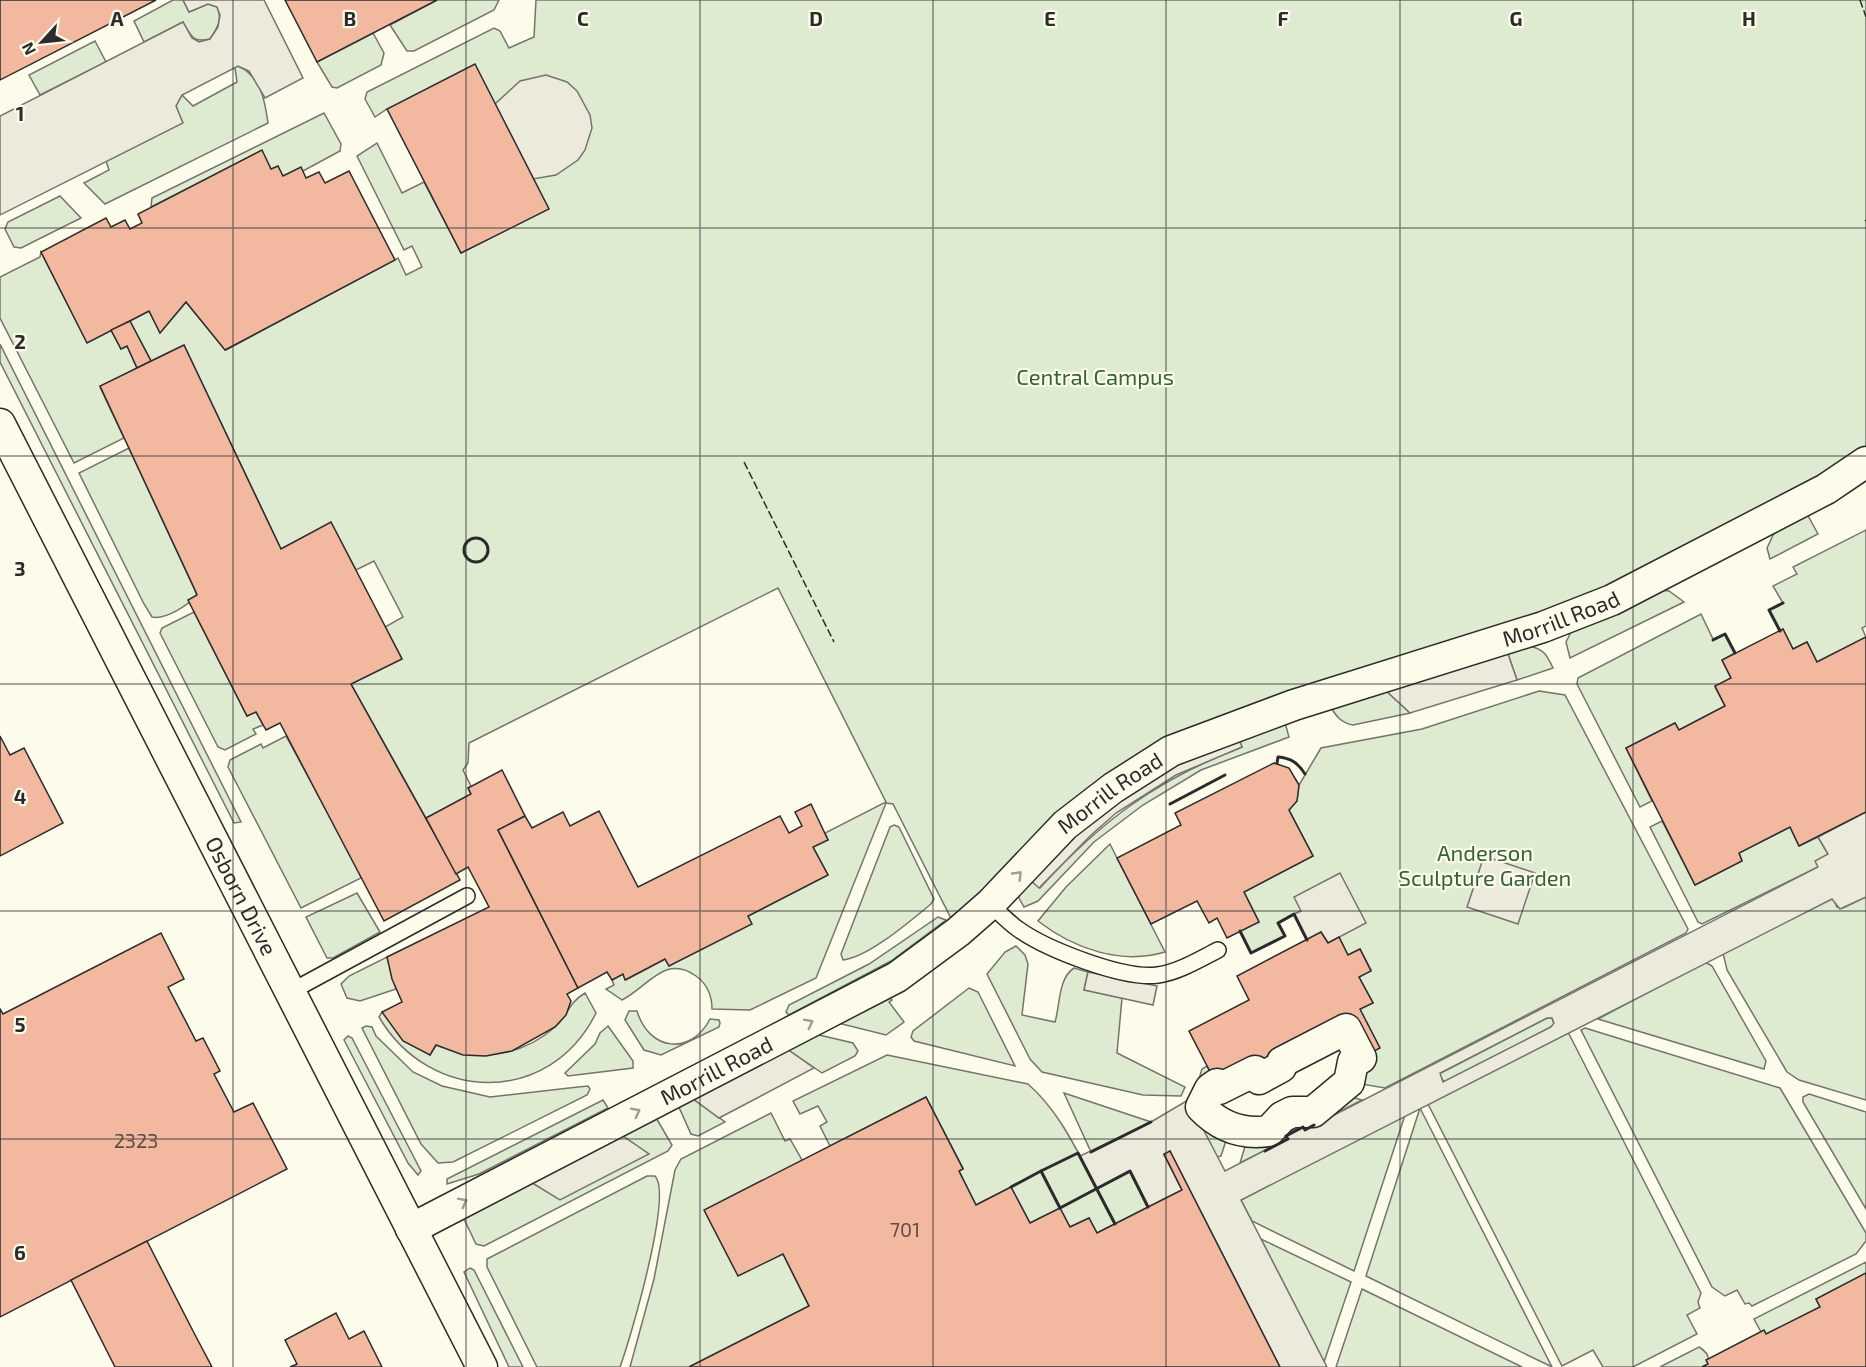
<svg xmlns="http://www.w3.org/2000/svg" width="1866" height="1367" font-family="'Exo 2',sans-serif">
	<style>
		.green { fill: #deebd1; stroke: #74746e; stroke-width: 1.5 }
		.parking { fill: #eceadb; stroke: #74746e; stroke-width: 1.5; fill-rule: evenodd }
		.building { fill: #f2b8a0; stroke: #2b2b2b; stroke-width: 1.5 }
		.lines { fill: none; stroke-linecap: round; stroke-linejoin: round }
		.lane-casing { stroke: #2b2b2b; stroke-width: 18 }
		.street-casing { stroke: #2b2b2b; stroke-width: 33 }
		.lane { stroke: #fdfbea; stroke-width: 15 }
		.street { stroke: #fdfbea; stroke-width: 30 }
		.fence { stroke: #2b2b2b; stroke-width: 1.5; stroke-dasharray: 8 3; stroke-linecap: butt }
		.wall { stroke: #2b2b2b; stroke-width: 3 }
		.oneway { stroke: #9e9d94 }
		.grid { fill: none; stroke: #2b2b2b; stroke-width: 1.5; stroke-opacity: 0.55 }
		.labels { text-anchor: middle; stroke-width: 4.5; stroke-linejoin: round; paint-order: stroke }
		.number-label { font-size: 20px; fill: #5d4e48 }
		.park-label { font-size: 22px; fill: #34623c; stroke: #fdfbea }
		.street-label { font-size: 22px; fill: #2b2b2b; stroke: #fdfbea }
		.grid-label { font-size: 20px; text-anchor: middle; font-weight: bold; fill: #2b2b2b; stroke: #fdfbea; stroke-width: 4.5; stroke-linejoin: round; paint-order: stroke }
	</style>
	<rect width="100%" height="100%" fill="#fdfbea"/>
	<g class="green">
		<path d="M173 0H183L189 12 208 4 217 7C223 20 217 28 210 39 193 43 191 36 183 22L144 42 134 21Z"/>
		<path d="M437 0H499L494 10 414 51H407L390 25Z"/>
		<path d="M536 0H1866V463L1689 561 1171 751 958 932 893 804 886 803 816 978 750 1010 712 1009C712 995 707 984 696 976 665 953 647 988 622 1000L606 989 614 985 612 980 623 974 626 980 665 959 669 966 748 916 828 875 813 847 828 840 825 833 886 802 778 588 469 743 468 763 463 770 471 786 468 788 471 794 426 818 351 684 402 659 385 627 403 617 374 561 356 570 331 523 281 549 184 345 151 361 130 321 149 311 160 333 186 302 226 350 398 258 406 275 422 267 412 246 404 250 357 156 377 143 402 193 424 182 461 253 548 209 387 109 375 117 365 99 367 92 494 28 500 31 509 48 534 37Z"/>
		<path d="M373 33 384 53 381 65 337 88 332 87 317 62Z"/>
		<path d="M95 41 106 62 40 95 29 75Z"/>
		<path d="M238 66C261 76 265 101 268 123L105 204 84 183 109 170 106 161 182 123 176 106 182 95 193 106 237 82 235 68Z"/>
		<path d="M324 113 341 144 340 151 303 171 283 176 271 169 261 151 151 207 152 198Z"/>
		<path d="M60 196 81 218 21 248 14 247 5 229 8 222Z"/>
		<path d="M41 252 87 342 111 330 121 349 127 346 137 368 100 387 124 438 74 463 0 318V277L40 257Z"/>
		<path d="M0 344 241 822 234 823 0 362Z"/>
		<path d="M129 448 197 595C188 605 166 620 152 617L144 604 79 473Z"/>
		<path d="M1807 514 1818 534 1770 559 1767 548 1775 531Z"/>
		<path d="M1866 530V626L1862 628 1866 637 1817 662 1807 642 1793 649 1783 629 1780 631 1769 610 1783 603 1773 586 1797 574 1793 567Z"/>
		<path d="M1659 590 1669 591 1684 602 1570 658 1566 642 1572 630Z"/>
		<path d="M194 612 247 716 256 712 263 725 253 729 256 734 225 750 218 747 160 633 162 628Z"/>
		<path d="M1701 614 1713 639 1725 634 1735 653 1722 660 1731 678 1715 687 1725 706 1679 730 1675 723 1626 748 1652 801 1640 807 1577 684 1578 678Z"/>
		<path d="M1529 646C1544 649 1547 655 1553 668L1517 680 1507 651Z"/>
		<path d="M1383 688 1410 713 1353 725C1341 723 1336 716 1330 706Z"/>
		<path d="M1539 691 1565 695 1688 929 1686 933 1385 1088 1349 1082 1360 1009 1373 1003 1359 977 1371 970 1360 949 1348 955 1339 937 1328 943 1321 932 1307 940 1294 915 1279 923 1285 936 1251 953 1240 931 1259 922 1244 892 1313 856 1289 810 1297 801 1299 785 1321 748 1422 729Z"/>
		<path d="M1284 719 1289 737 1201 770 1143 805 1094 842 1038 901 1024 907 1019 898V890L1029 879 1040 888C1101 821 1156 780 1242 747L1237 734Z"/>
		<path d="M286 736 363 877 301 908 228 767 230 760 261 744 263 748Z"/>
		<path d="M1662 821 1695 885 1742 861 1739 853 1790 827 1799 846 1818 837 1828 854 1818 867 1702 924 1698 922 1650 827Z"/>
		<path d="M894 825 899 827 934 899 931 904C910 921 869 957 843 960L841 954 890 827Z"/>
		<path d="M1110 844 1117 858 1165 952C1121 965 1074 949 1038 921L1066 887Z"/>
		<path d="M357 893 380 932 333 958H327L306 917Z"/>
		<path d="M1866 897V1100L1799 1080 1787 1072 1727 970 1723 953 1833 898 1837 907 1843 908Z"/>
		<path d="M938 917 946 920 891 961 789 1015 786 1012 789 1005 869 964Z"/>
		<path d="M1016 946 1025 955 1028 964 1022 1015 1055 1022C1060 1006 1058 978 1074 968L1088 972 1084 990 1122 998 1117 1053 1185 1087 1181 1096 1143 1095 1042 1072 1030 1059 987 974 1005 952Z"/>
		<path d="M387 957 396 989 360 1001 347 998 341 984 349 976Z"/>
		<path d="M1705 962 1712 966 1766 1061 1764 1069 1598 1019Z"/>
		<path d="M969 988 978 992 1015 1066 914 1041 911 1037 913 1031Z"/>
		<path d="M585 993 596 1013C550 1106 430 1104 379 1017L382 1012 430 1055 436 1045C478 1060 519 1059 555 1027 569 1015 567 1004 585 993Z"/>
		<path d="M889 996 892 1000 889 1002 904 1022 886 1035 838 1023Z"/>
		<path d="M629 1011H637C649 1051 691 1056 710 1019L719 1020 720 1023 719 1027 661 1055 644 1050 625 1020Z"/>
		<path d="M1547 1018H1552L1554 1024 1551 1027 1444 1082 1439 1074Z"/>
		<path d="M366 1026 372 1027 376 1036 413 1072 442 1086 490 1097 578 1087 588 1086 590 1089 587 1095 453 1162 438 1163 421 1144 362 1028Z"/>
		<path d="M608 1026 633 1061V1068L568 1076 565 1073 595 1044 600 1033Z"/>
		<path d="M1585 1028 1780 1088 1866 1233V1241L1856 1254 1752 1306 1749 1303 1745 1304 1737 1290 1725 1296 1712 1287 1581 1030Z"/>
		<path d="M1568 1032 1701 1293 1698 1302 1700 1308 1687 1315 1697 1334 1633 1367H1603L1593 1350 1562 1366 1428 1104Z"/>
		<path d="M815 1034 853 1043 858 1051 855 1056 822 1073 787 1049Z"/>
		<path d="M348 1036 352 1038 421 1171 418 1175 408 1163 344 1040Z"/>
		<path d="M887 1055 1028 1084C1060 1112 1077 1151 1097 1188L1130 1171 1148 1207 1097 1233 1089 1218 1070 1227 1060 1208 1030 1223 1011 1187 976 1205 959 1171 963 1168 926 1097 830 1146 820 1126 827 1122 818 1106 800 1114 793 1101Z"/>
		<path d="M1207 1066 1217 1084 1210 1089 1230 1128 1221 1156 1217 1157 1191 1105 1202 1069Z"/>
		<path d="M1064 1093 1151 1122 1091 1152Z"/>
		<path d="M1336 1093 1362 1100 1240 1163 1249 1133Z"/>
		<path d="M1809 1094 1866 1112V1209L1803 1102V1097Z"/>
		<path d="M692 1098 725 1122 698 1136 691 1134 678 1105Z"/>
		<path d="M603 1100 608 1108 479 1174 447 1184V1179Z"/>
		<path d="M1420 1108 1552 1367 1366 1276Z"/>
		<path d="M771 1113 785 1141 790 1139 802 1160 783 1254 809 1306 689 1367H630L654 1279 675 1170 681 1159Z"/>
		<path d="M1405 1115 1354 1271 1252 1221 1241 1200Z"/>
		<path d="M655 1116 672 1145 668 1151 484 1246 476 1244 464 1219C503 1178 594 1166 648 1154L620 1134Z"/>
		<path d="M647 1176H655C673 1194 630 1340 620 1367H537L487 1267V1259Z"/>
		<path d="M1261 1239 1351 1282 1324 1362Z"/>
		<path d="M1866 1262V1273L1816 1299 1820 1307 1766 1334 1761 1332 1754 1319Z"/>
		<path d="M470 1268 474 1270 523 1367H509L464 1272Z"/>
		<path d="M1362 1289 1522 1367H1336Z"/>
		<path d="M1699 1347C1706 1351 1710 1356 1708 1364L1702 1367H1660Z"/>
	</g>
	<g class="parking">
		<path d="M183 0H264L303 78 265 98 249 71 238 66 182 95 176 106 183 123 0 215V116L183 22 192 38 199 42 210 39 218 27 220 15 217 7 208 4 189 12Z"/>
		<path d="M546 75 567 82 577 91 590 115 592 128 585 150 578 160 556 175 533 179 495 104 520 81Z"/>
		<path d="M1507 651 1517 680 1410 713 1383 688Z"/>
		<path d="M1237 734 1242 747 1176 775 1116 813 1090 836 1039 888 1029 879 1055 851 1139 784Z"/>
		<path d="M1866 812V897L1840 909 1832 899 1241 1200 1327 1367H1280L1170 1151 1164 1155 1182 1190 1148 1207 1130 1172 1097 1189 1080 1156 1151 1122 1188 1100 1225 1171 1287 1139 1286 1136 1293 1130 1303 1127 1305 1130 1818 867 1815 861 1828 854 1818 837ZM1547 1018H1552L1554 1023 1551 1027 1443 1082 1440 1073Z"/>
		<path d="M1484 856 1535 873 1518 924 1467 907Z"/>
		<path d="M1340 873 1366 923 1328 943 1321 932 1307 940 1294 914 1301 911 1294 897Z"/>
		<path d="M1088 972 1157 986 1153 1005 1084 990Z"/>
		<path d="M787 1049 814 1068 719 1118 692 1098Z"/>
		<path d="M620 1134 649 1154 560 1200 529 1181Z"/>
	</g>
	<g class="building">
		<path d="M0 0H156L0 80Z"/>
		<path d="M285 0H437L317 62Z"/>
		<path d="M475 64 549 209 461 253 387 109Z"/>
		<path d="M262 150 271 169 278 166 283 176 301 167 306 178 319 172 325 183 349 171 395 260 225 350 186 302 160 333 149 311 87 343 41 252 106 218 111 227 125 220 130 229 142 223 138 214Z"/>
		<path d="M130 321 151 361 137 368 127 346 121 349 111 330Z"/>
		<path d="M184 345 281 549 331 522 402 659 351 684 460 880 384 921 280 723 266 730 256 712 247 716 188 600 197 595 195 590 100 386Z"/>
		<path d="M1783 629 1793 649 1807 642 1817 662 1866 637V812L1799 846 1790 827 1739 853 1742 861 1695 885 1626 748 1675 723 1679 730 1725 706 1715 686 1731 678 1722 660Z"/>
		<path d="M0 736 10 755 24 748 63 823 0 856Z"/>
		<path d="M1274 763 1289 768 1299 785 1297 801 1289 810 1313 856 1244 892 1259 922 1227 938 1217 918 1209 923 1197 901 1151 924 1117 858 1181 825 1175 813Z"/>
		<path d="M502 770 525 816 498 830 578 988 567 994 571 1001 566 1015 555 1027 512 1051 486 1056 463 1055 436 1045 430 1055 403 1041 382 1012 402 1002 392 979 387 957 489 907 468 867 456 874 426 818 471 794 468 788Z"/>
		<path d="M811 804 828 840 813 847 828 875 748 916 752 924 669 966 665 959 625 980 623 974 612 980 607 972 578 988 498 830 525 816 532 828 563 812 570 826 599 811 638 887 780 816 789 833 802 826 795 812Z"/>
		<path d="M1321 932 1328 943 1339 937 1348 955 1360 949 1371 971 1359 977 1373 1003 1360 1009 1380 1048 1361 1058 1343 1024 1219 1089 1189 1031 1249 1000 1237 976Z"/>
		<path d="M161 933 184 979 168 987 196 1041 203 1038 220 1071 214 1074 234 1112 253 1103 287 1169 0 1317V1009L3 1014Z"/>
		<path d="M926 1097 963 1169 959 1171 976 1205 1011 1187 1030 1223 1060 1208 1070 1227 1089 1218 1097 1233 1182 1190 1164 1154 1170 1151 1280 1367H689L809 1306 783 1254 738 1276 704 1210Z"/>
		<path d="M147 1241 193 1331 212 1367H115L71 1280Z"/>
		<path d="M1866 1273V1367H1702L1708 1364 1706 1360 1764 1330 1766 1334 1820 1307 1816 1299Z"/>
		<path d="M336 1313 349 1339 364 1331 382 1367H290L297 1364 285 1340Z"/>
	</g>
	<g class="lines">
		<defs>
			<g id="lane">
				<path d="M990 904C999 912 1008 922 1018 929 1046 949 1124 980 1158 975 1179 972 1200 959 1218 950"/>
				<path d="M290 992 467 896"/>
			</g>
			<g id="street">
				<path id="s1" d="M0 424 482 1367"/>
				<path d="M1346 1029 1361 1058 1353 1062 1349 1082 1313 1112H1292L1282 1117 1269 1131C1242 1135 1220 1127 1201 1107L1210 1089 1217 1084 1219 1089 1255 1071 1259 1079 1281 1067 1282 1062Z"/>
				<path id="s2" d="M411 1229 897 977 958 932 990 904 1065 825 1113 788 1171 751 1294 705 1543 627 1612 600 1826 489 1866 462"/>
			</g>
		</defs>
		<use href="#lane" class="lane-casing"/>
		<use href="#street" class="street-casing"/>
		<use href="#lane" class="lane"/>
		<use href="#street" class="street"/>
		<g class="fence">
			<path d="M1860 0 1866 17"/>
			<path d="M1865 221 1866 220"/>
			<path d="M744 462 834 642"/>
		</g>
		<g class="wall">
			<circle cx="476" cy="550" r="12"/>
			<path d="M1780 631 1769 610 1783 603"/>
			<path d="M1713 640 1725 634 1735 653"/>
			<path d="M1277 763 1278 757C1291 758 1298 763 1305 774"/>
			<path d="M1170 804 1225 775"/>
			<path d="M1240 931 1251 953 1285 936 1278 923 1294 914 1307 940"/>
			<path d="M1265 1151 1288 1139 1286 1136 1303 1127 1305 1130 1314 1125"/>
			<path d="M1091 1152 1151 1122"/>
			<path d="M1041 1171 1078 1153 1115 1224"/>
			<path d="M1011 1187 1041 1171 1060 1208 1130 1171 1148 1207"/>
		</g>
	</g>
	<defs><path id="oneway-chevron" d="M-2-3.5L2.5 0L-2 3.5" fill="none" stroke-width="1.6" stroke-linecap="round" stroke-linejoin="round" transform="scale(1.5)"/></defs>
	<g class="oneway">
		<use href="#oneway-chevron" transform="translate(1018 875) rotate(-46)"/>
		<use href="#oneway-chevron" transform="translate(809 1023) rotate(-27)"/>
		<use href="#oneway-chevron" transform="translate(636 1112) rotate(-27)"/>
		<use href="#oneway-chevron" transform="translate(463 1202) rotate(-27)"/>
	</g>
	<path class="grid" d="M233 0V1367M466 0V1367M700 0V1367M933 0V1367M1166 0V1367M1400 0V1367M1633 0V1367M0 228H1866M0 456H1866M0 684H1866M0 911H1866M0 1139H1866"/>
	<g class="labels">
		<g class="number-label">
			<text x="136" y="1148">2323</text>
			<text x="905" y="1237">701</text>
		</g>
		<g class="park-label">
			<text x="1095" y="385">Central Campus</text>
			<text x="1485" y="861">Anderson<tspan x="1485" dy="25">Sculpture Garden</tspan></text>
		</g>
		<g class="street-label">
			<text dy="8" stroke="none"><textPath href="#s2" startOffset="1316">Morrill Road</textPath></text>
			<text dy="8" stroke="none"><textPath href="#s2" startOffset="830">Morrill Road</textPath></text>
			<text dy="8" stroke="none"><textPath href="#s1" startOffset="530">Osborn Drive</textPath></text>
			<text dy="8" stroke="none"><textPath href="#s2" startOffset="344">Morrill Road</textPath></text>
		</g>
	</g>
	<g class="grid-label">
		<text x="117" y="26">A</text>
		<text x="350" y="26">B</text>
		<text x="583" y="26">C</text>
		<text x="816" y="26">D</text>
		<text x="1050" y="26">E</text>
		<text x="1283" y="26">F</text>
		<text x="1516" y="26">G</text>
		<text x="1749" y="26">H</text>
		<text x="20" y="121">1</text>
		<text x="20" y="349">2</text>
		<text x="20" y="576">3</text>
		<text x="20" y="804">4</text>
		<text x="20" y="1032">5</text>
		<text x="20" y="1260">6</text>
	</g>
	<g transform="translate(42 42) rotate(243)" stroke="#fdfbea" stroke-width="4.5" paint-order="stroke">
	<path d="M0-4.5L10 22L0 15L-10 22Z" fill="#2b2b2b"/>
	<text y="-9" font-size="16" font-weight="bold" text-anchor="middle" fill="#2b2b2b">N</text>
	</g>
</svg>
